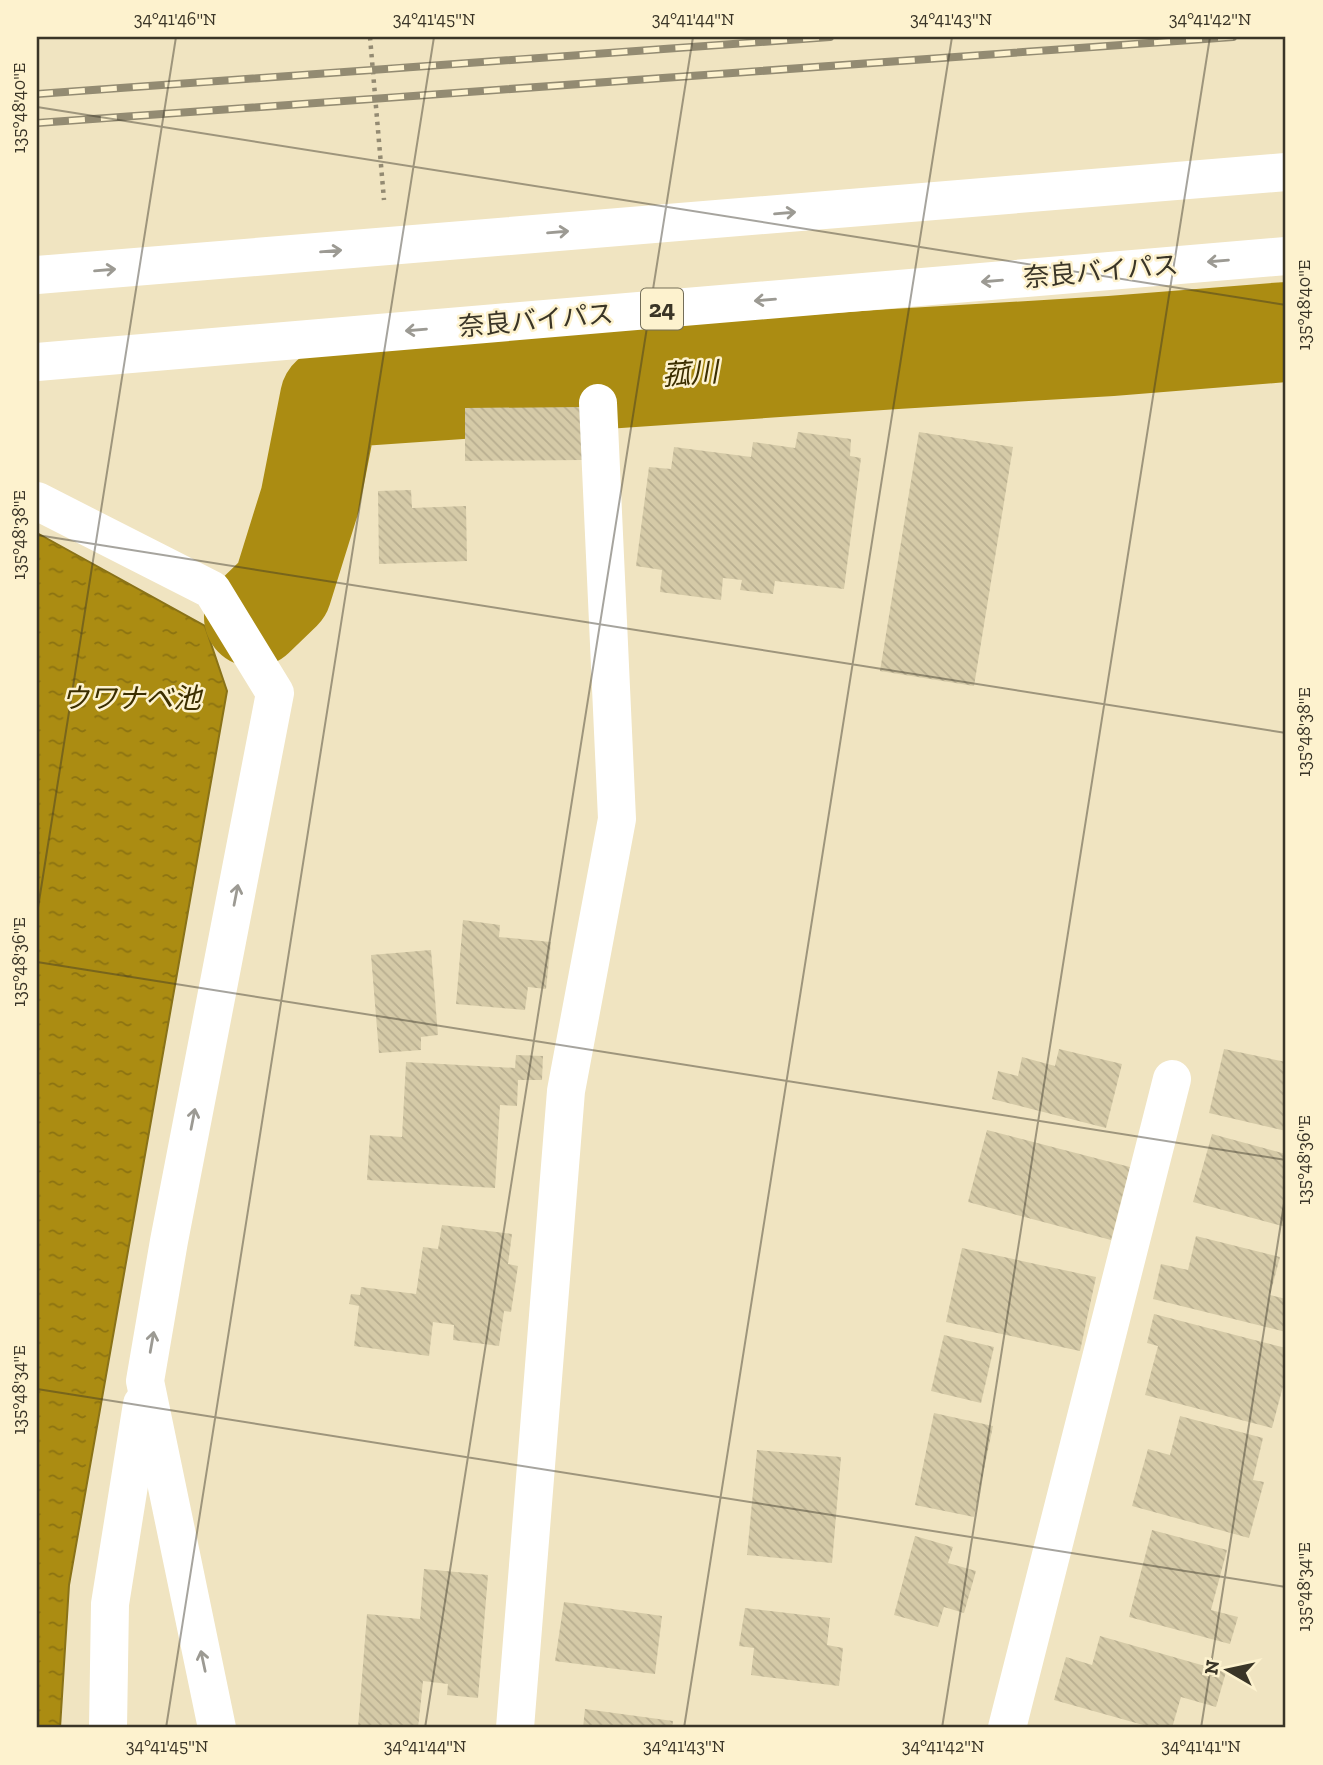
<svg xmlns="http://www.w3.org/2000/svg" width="1323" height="1765" font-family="'Zilla Slab','Noto Sans JP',serif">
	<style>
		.water { fill: url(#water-ripples); stroke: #897218; stroke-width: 2 }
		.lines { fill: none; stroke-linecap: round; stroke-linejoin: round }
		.river { stroke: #ab8c12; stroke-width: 100 }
		.building { fill: url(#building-back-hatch) }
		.path { stroke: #938a72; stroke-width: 4.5; stroke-dasharray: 3.5 5; stroke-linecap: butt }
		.minor { stroke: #fff; stroke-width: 38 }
		.trunk { stroke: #fff; stroke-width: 38 }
		.rail-casing { stroke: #938b72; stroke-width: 8 }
		.rail { stroke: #fdf2ce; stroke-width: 5; stroke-dasharray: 16; stroke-linecap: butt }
		.oneway { stroke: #9c9a93 }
		.ticks { fill: none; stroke: #3a3527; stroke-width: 2; stroke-opacity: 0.45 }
		.labels { text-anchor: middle; stroke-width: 5; stroke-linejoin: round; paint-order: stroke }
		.shield { fill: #fdf2ce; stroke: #746e59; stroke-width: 2 }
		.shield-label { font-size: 24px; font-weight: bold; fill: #3a3527 }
		.street-label { font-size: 26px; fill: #3a3527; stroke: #fdf2ce }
		.water-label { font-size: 28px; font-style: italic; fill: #3b2e00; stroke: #fdf2ce }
		.neatline { fill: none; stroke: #3a3527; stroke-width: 2.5 }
		.ticks-label { font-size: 18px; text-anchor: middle; fill: #3a3527 }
	</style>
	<defs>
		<pattern id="water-ripples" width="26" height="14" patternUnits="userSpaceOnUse" patternTransform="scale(1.75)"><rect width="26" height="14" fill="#ab8c12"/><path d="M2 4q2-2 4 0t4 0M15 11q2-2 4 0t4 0" fill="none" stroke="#8c7311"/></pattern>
		<pattern id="building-back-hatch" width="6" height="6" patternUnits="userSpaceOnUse" patternTransform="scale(1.75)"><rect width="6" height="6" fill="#d5caa7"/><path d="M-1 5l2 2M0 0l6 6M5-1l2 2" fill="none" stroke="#b8ae90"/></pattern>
	</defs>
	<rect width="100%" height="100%" fill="#f0e4c1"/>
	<path class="water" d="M37 533 205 626 227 691 69 1585 60 1728H37Z"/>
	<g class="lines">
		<path class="river" d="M254 617 282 590 310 500 330 398 895 359 1111 346 1286 332"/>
	</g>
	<g class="building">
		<path d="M582 407V460L465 461V408Z"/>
		<path d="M798 432 851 439 850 456 861 458 844 589 775 581 773 594 740 590 742 580 723 578 721 600 660 592 662 570 636 566 649 467 671 469 674 447 751 457 753 442 795 448Z"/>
		<path d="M919 432 1013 447 974 686 880 671Z"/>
		<path d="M411 490 412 508 466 506 467 561 379 564 378 491Z"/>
		<path d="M463 920 500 925 499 937 551 942 546 989 528 987 525 1010 456 1004Z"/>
		<path d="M431 950 438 1035 421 1037V1050L379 1053 371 955Z"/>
		<path d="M1059 1049 1122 1064 1106 1128 992 1099 998 1071 1018 1076 1022 1057 1055 1066Z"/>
		<path d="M1224 1049 1286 1062V1131L1209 1113Z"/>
		<path d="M516 1055 543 1056 542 1080H518L517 1106 500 1105 495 1188 367 1180 370 1135 402 1137 406 1062 515 1068Z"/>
		<path d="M987 1130 1130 1167 1111 1240 968 1202Z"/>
		<path d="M1212 1134 1286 1154V1227L1193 1202Z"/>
		<path d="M442 1225 512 1234 508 1264 518 1266 511 1312 504 1311 499 1346 453 1340 454 1325 433 1322 429 1356 354 1346 359 1306 349 1304 351 1294 360 1295 361 1287 416 1294 423 1247 438 1249Z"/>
		<path d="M1196 1236 1280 1257 1270 1295 1286 1299V1332L1153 1299 1161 1264 1188 1270Z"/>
		<path d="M962 1248 1096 1277 1080 1351 946 1322Z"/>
		<path d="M1154 1314 1286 1348V1375L1272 1428 1145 1395 1158 1346 1147 1343Z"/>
		<path d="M944 1335 994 1347 981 1403 931 1391Z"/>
		<path d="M934 1413 993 1426 974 1517 915 1505Z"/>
		<path d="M1180 1416 1263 1438 1253 1480 1264 1482 1249 1538 1132 1506 1148 1449 1170 1455Z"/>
		<path d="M757 1450 841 1457 832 1563 747 1555Z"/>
		<path d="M1152 1530 1227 1550 1211 1610 1238 1617 1230 1644 1129 1617Z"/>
		<path d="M915 1536 953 1547 948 1563 976 1571 964 1613 944 1607 938 1627 894 1615Z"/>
		<path d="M424 1569 488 1575 478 1698 447 1695 448 1684 423 1681 418 1728H358L367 1614 420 1619Z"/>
		<path d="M564 1602 662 1616 655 1674 555 1661Z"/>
		<path d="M745 1608 830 1618 827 1645 843 1648 839 1686 751 1675 754 1648 739 1646Z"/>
		<path d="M1100 1636 1226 1672 1216 1707 1181 1697 1172 1728H1154L1054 1700 1066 1657 1092 1665Z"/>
		<path d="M585 1709 673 1721 672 1728H583Z"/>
	</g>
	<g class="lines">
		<path class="path" d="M370 37 384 200"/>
		<g class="minor">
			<path d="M37 501 212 590 275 693 169 1241 145 1381 217 1728"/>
			<path d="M108 1728 110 1604 142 1404"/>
			<path d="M515 1728 566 1091 617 819 598 403"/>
			<path d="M1007 1728 1172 1079"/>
		</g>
		<g class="trunk">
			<path d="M37 275 1286 172"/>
			<path d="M37 362 1286 256"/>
		</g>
		<defs>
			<g id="rail">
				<path d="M37 94 830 37"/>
				<path d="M37 123 1233 37"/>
			</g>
		</defs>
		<use href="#rail" class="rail-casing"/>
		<use href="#rail" class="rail"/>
	</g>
	<defs><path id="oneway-shaft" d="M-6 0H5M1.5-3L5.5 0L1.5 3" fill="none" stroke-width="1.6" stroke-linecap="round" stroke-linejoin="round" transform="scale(1.75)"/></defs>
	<g class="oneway">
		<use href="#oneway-shaft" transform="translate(785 213) rotate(-5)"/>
		<use href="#oneway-shaft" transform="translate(558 232) rotate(-5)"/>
		<use href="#oneway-shaft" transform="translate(331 251) rotate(-5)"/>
		<use href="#oneway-shaft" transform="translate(1218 261) rotate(175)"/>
		<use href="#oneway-shaft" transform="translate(105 270) rotate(-5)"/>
		<use href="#oneway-shaft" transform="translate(992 281) rotate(175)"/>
		<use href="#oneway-shaft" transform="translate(765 300) rotate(175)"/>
		<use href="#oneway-shaft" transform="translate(416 330) rotate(175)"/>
		<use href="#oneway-shaft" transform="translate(236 895) rotate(-79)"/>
		<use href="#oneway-shaft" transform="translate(193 1119) rotate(-79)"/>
		<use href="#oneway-shaft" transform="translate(152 1342) rotate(-80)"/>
		<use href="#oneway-shaft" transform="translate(203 1661) rotate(-102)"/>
	</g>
	<path class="ticks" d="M37 107 1286 305M37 535 1286 733M37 914 176 37M37 962 1286 1160M37 1389 1286 1587M166 1728 434 37M425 1728 693 37M684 1728 952 37M942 1728 1210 37M1201 1728 1286 1191"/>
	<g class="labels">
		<rect class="shield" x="641" y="288.5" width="42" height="41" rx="5"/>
		<g class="shield-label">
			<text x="662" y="317">24</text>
		</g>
		<g class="street-label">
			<text transform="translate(1101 271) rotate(-5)" y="9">奈良バイパス</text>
			<text transform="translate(536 320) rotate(-5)" y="9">奈良バイパス</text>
		</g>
		<g class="water-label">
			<text transform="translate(690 373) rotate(-4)" y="10">菰川</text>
			<text x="131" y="708">ウワナベ池</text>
		</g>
	</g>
	<rect width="1323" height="1765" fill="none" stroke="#fdf2ce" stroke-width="77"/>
	<g transform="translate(1228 1670) rotate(279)" stroke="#fdf2ce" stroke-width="5" paint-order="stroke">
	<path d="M0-5L12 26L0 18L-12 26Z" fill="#3a3527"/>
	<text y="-10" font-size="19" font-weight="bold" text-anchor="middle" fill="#3a3527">N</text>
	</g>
	<rect x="38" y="38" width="1246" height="1688" class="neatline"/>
	<g class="ticks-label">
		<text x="175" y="25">34°41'46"N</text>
		<text x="434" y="25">34°41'45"N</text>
		<text x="693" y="25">34°41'44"N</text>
		<text x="951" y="25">34°41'43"N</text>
		<text x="1210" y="25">34°41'42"N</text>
		<text transform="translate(19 108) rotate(-90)" y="6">135°48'40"E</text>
		<text transform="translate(1304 305) rotate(-90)" y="6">135°48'40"E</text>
		<text transform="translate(19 535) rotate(-90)" y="6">135°48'38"E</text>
		<text transform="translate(1304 732) rotate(-90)" y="6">135°48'38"E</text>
		<text transform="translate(19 962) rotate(-90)" y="6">135°48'36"E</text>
		<text transform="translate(1304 1160) rotate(-90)" y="6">135°48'36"E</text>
		<text transform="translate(19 1390) rotate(-90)" y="6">135°48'34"E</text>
		<text transform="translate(1304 1587) rotate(-90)" y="6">135°48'34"E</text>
		<text x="167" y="1752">34°41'45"N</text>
		<text x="425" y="1752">34°41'44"N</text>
		<text x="684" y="1752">34°41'43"N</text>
		<text x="943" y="1752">34°41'42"N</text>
		<text x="1201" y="1752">34°41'41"N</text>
	</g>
</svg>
